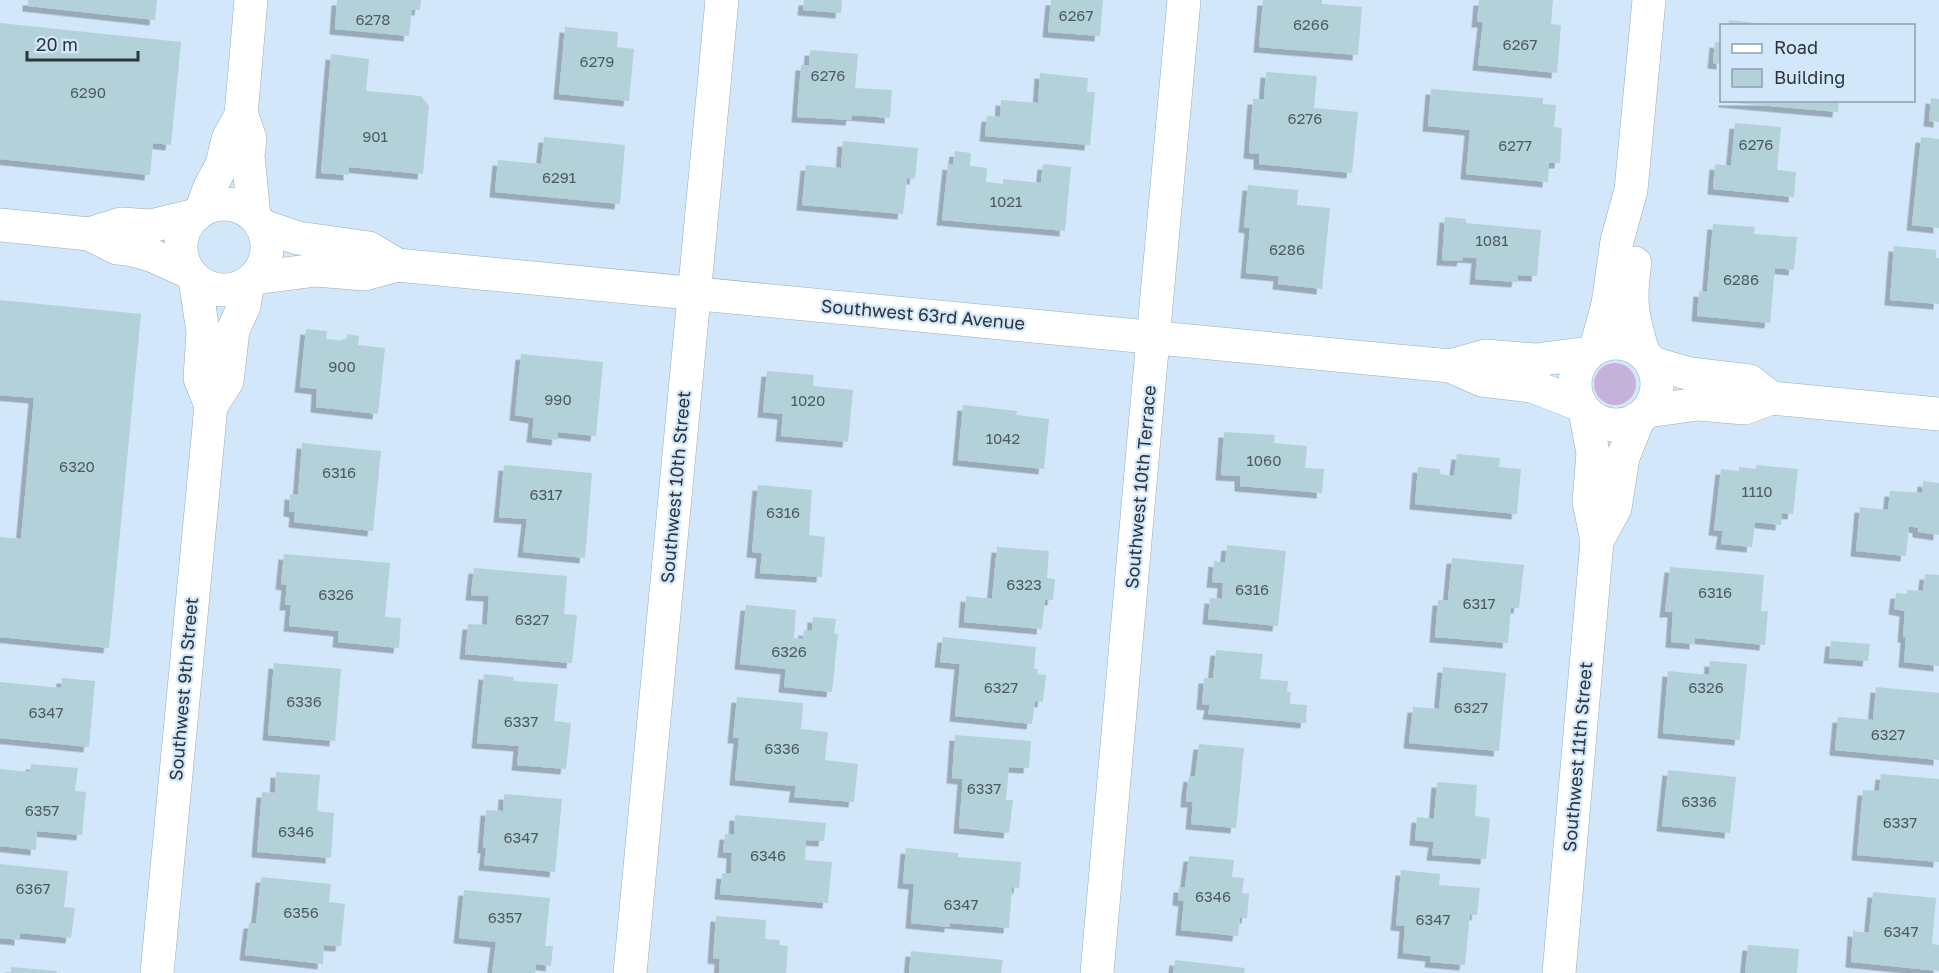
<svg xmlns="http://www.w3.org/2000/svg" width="1939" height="973" font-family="'Golos Text',sans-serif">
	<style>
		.green { fill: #c6b1da }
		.building { fill: #b3d1d9; filter: url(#shadow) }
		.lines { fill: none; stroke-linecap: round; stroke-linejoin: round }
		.minor-casing { stroke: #98acbe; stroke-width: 34 }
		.minor { stroke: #fff; stroke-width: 33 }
		.labels { text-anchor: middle; stroke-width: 4.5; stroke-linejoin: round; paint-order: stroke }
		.number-label { font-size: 15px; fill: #4e5b63 }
		.street-label { font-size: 18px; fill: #2c343c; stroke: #d2e7fa }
	</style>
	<defs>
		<filter id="shadow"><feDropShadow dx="-5.5" dy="5.5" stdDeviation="0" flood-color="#0004"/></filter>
	</defs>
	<rect width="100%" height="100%" fill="#d2e7fa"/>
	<circle class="green" cx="1615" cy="384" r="21"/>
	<g class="building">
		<path d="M28 0H157L155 20 28 6Z"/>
		<path d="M337 0H421L420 10H412L409 36 335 29Z"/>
		<path d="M804 0H842L841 13 803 10Z"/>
		<path d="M1051 0H1103L1100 36 1048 32Z"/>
		<path d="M1263 0H1322V4L1362 7 1358 55 1259 47Z"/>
		<path d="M1479 0H1553L1551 24 1561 25 1557 73 1478 65 1483 22H1477Z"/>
		<path d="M1729 20 1765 24V26H1728Z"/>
		<path d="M0 23 181 42 171 145 153 143 150 175 0 159Z"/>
		<path d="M565 27 618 32 617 47 634 49 629 101 559 94Z"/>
		<path d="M1715 42 1722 43V64L1713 63Z"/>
		<path d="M810 50 858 54 855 88 892 90 890 118 852 115 851 120 797 117 801 65H809Z"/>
		<path d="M331 54 369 59 366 91 421 96 429 106 423 174 349 167V175L321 173Z"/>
		<path d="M1266 72 1317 76 1314 108 1358 112 1352 173 1259 164V154L1249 153 1253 99H1264Z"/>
		<path d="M1040 73 1088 78 1087 92H1095L1090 145 985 136 987 116 1000 117 1001 100 1038 103Z"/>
		<path d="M1431 89 1543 98V104L1556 105 1554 127 1562 128 1560 163H1549L1548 182 1466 174 1470 130 1428 126Z"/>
		<path d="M1931 98 1939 99V122L1929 121Z"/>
		<path d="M1724 100H1839L1838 112 1724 102Z"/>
		<path d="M1735 123 1781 127 1777 170 1796 172 1794 197 1713 189 1715 164 1731 166Z"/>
		<path d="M544 137 625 145 620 204 495 192 498 160 541 164Z"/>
		<path d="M1921 137 1939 139V228L1912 225Z"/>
		<path d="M843 141 918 148 915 179 907 178 903 214 802 205 806 165 841 168Z"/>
		<path d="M955 151 971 153 970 166 987 168 986 182 1003 184V179L1041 183 1043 164 1071 167 1065 231 942 220 948 164 953 165Z"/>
		<path d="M1248 185 1298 190 1297 205 1330 208 1322 289 1278 284 1279 276 1246 273 1250 228 1244 227Z"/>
		<path d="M1445 217 1466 219V223L1541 230 1537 276 1518 275 1517 282 1475 279 1477 258 1463 257 1462 261 1442 260Z"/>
		<path d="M1713 224 1755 227 1754 234 1797 237 1794 270 1775 268 1770 323 1697 316 1699 291 1707 292Z"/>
		<path d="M1894 246 1936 250V258H1939V304L1890 300Z"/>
		<path d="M0 300 141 314 109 648 0 637V537L21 539 34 398 0 395Z"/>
		<path d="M306 329 327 331 326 339 346 341 347 334 359 336 358 345 385 348 378 414 316 407 317 389 300 387Z"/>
		<path d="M521 354 603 362 596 436 558 432 557 440 532 437 534 418 515 415Z"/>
		<path d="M767 371 814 375 813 386 853 390 848 442 781 436 783 414 763 412Z"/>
		<path d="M963 405 1017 411 1016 415 1049 419 1044 469 958 460Z"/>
		<path d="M1224 432 1275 435 1274 443 1307 446 1305 468 1324 469 1322 493 1240 486V476L1221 475Z"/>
		<path d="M302 443 381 451 373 531 294 522 295 512 289 511 290 494 298 495Z"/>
		<path d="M1457 454 1500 458 1499 467 1521 469 1517 514 1415 504 1418 467 1440 469V474L1454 476Z"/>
		<path d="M504 465 592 473 585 558 523 552 527 519 499 517Z"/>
		<path d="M1756 465 1798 469 1793 514 1782 513 1781 525 1755 522 1752 547 1721 544 1723 531 1714 530 1721 469 1739 471V467L1756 469Z"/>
		<path d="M1923 481 1939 483V535L1918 532V528L1909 526 1906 556 1856 551 1860 507 1888 510 1890 491 1922 493Z"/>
		<path d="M758 485 812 490 809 535 825 537 822 577 760 573 762 553 752 552Z"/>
		<path d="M1227 545 1286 551 1278 626 1208 619 1210 598 1222 599 1223 583 1212 582 1214 561 1225 563Z"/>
		<path d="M997 547 1049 551 1047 578 1055 579 1054 590 1053 600H1045L1042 629 964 622 966 596 992 599Z"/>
		<path d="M284 554 390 563 385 617 401 618 399 648 338 642 339 631 289 626 291 605H285L287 585 281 584Z"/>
		<path d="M1452 558 1524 565 1519 608H1511L1508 643 1435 637 1438 600H1448Z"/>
		<path d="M1670 567 1764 575 1761 611H1768L1765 645 1695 638V644L1671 642 1673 612H1665Z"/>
		<path d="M474 568 567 576 564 614 577 615 572 663 465 654 468 624 487 625 489 596 471 595Z"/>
		<path d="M1925 574 1939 575V666L1904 662 1906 637H1903L1905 611 1894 609 1896 593 1907 594V590L1923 591Z"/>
		<path d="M746 605 796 610 794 638 803 639 804 630 812 631 813 617 836 619 834 634H838L832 692 784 687 786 669 740 664Z"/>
		<path d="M943 637 1036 647 1034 669H1038L1037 674 1046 675 1043 702 1035 701 1032 724 955 716 960 664 940 662Z"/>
		<path d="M1831 641 1870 644 1868 661 1829 658Z"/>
		<path d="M1216 650 1263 654 1260 679 1288 681 1287 692H1291L1290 704 1307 705 1306 723 1208 714 1210 705 1202 704 1204 678H1213Z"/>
		<path d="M1710 661 1747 664 1740 740 1663 733 1668 671 1709 675Z"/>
		<path d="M274 663 341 669 335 741 268 735Z"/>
		<path d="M1443 667 1506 673 1499 751 1409 743 1413 707 1439 709Z"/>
		<path d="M484 674 514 677 513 681 558 684 554 721 571 723 566 769 517 765 519 746 477 743Z"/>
		<path d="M62 678 95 681 89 747 0 738V682L61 688Z"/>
		<path d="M1876 687 1939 693V760L1835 750 1838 717 1873 720Z"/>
		<path d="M737 697 803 703 801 729 828 732 825 760 858 764 854 802 794 797 796 786 735 780 739 738H733Z"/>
		<path d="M955 735 1031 741 1029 768 1009 767 1006 800H1013L1009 833 959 828 963 779 952 778Z"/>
		<path d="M1199 744 1244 748 1236 828 1191 824 1193 802H1186L1187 789 1189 776 1195 777Z"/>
		<path d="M31 764 78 768 75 791 86 792 82 835 37 831 36 850 0 846V769L30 772Z"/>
		<path d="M1668 770 1736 777 1730 833 1662 826Z"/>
		<path d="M276 772 320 775 317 811 334 813 331 858 257 852 262 792 275 793Z"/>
		<path d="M1881 774 1939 779V862L1857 855 1863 790 1879 791Z"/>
		<path d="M1437 782 1477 785 1475 816 1490 818 1486 859 1432 855 1434 842 1415 840 1417 817 1434 819Z"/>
		<path d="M504 794 562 799 555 872 484 865 486 848H483L486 810 503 811Z"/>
		<path d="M735 815 826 823 824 841 806 840 805 860 832 862 828 903 720 894 722 873 731 874 732 853 723 852 725 834 734 835Z"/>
		<path d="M906 848 958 853V857L1021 862 1019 888 1012 887 1009 928 950 923V927L911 923 914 884 903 883Z"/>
		<path d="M1189 856 1234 860 1232 877 1244 878 1242 893 1249 894 1247 918H1240L1238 936 1181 930 1184 901 1178 900 1179 887H1185Z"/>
		<path d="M0 864 68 871 64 907 75 908 71 938 20 933V940L0 938Z"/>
		<path d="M1401 870 1440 874 1439 885 1480 888 1477 915 1470 914 1465 965 1430 962 1431 956 1403 953 1405 926 1396 925Z"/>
		<path d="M261 877 331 884 329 902 345 904 341 946 324 945 323 964 245 955 249 923H256Z"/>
		<path d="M464 890 550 898 545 946H553L551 966 536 964 535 973H492L496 942 459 938Z"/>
		<path d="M1873 892 1936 898 1932 944 1939 945V971L1851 962 1853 931 1869 933Z"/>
		<path d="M716 916 766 920 765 939 780 940 779 945 788 946 786 973H719L720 959 713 958Z"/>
		<path d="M1748 945 1799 949 1797 973H1745Z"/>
		<path d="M911 951 1003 960 1001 973H909Z"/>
		<path d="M1175 960 1245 968 1244 973H1173Z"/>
		<path d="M11 967 57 971V973H11Z"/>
	</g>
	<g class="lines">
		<defs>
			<g id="minor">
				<path d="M242 116 250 139 248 155 254 216"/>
				<circle cx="224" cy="247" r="43"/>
				<path d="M201 211 210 187 222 165 228 139 241 115 251 0"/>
				<path d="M0 225 89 234 117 248 133 250 151 255 189 272"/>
				<path d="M262 226 298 238 369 248 397 265"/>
				<path d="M89 234 121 224 151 226 196 215"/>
				<path d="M1635 263C1629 301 1632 316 1643 352"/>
				<path d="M255 278 316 270 364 274 397 265 1450 366 1482 380 1532 386 1581 405"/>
				<circle cx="1616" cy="384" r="41"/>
				<path d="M1596 348 1608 304 1617 241 1631 190 1649 0"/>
				<path d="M1652 363 1690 374 1750 381 1771 398"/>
				<path d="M1450 366 1485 356 1536 360 1589 353"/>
				<path d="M211 406 227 381 233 330 244 306 248 283"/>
				<path d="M1648 411 1698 404 1745 408 1771 398 1939 414"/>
				<path d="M1597 541 1615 508 1623 457 1638 420"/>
				<path d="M157 973 211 406 200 378 203 332 195 279"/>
				<path d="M630 973 722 0"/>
				<path d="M1097 973C1126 649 1153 324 1184 0"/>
				<path d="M1559 973 1597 541 1589 501 1593 453 1585 411"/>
			</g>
		</defs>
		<use href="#minor" class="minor-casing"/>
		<use href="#minor" class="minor"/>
	</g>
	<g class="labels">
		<g class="number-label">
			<text x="1076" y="21">6267</text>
			<text x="373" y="25">6278</text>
			<text x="1311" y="30">6266</text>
			<text x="1520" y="50">6267</text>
			<text x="597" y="67">6279</text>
			<text x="828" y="81">6276</text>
			<text x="88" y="98">6290</text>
			<text x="1305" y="124">6276</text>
			<text x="375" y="142">901</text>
			<text x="1756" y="150">6276</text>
			<text x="1515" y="151">6277</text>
			<text x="559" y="183">6291</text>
			<text x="1006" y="207">1021</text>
			<text x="1492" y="246">1081</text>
			<text x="1287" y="255">6286</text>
			<text x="1741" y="285">6286</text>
			<text x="342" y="372">900</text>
			<text x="558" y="405">990</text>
			<text x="808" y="406">1020</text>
			<text x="1003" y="444">1042</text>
			<text x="1264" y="466">1060</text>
			<text x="77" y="472">6320</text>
			<text x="339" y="478">6316</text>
			<text x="1757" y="497">1110</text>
			<text x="546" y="500">6317</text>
			<text x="783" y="518">6316</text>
			<text x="1024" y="590">6323</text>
			<text x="1252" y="595">6316</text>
			<text x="1715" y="598">6316</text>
			<text x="336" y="600">6326</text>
			<text x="1479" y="609">6317</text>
			<text x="532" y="625">6327</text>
			<text x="789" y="657">6326</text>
			<text x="1001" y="693">6327</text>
			<text x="1706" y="693">6326</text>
			<text x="304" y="707">6336</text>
			<text x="1471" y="713">6327</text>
			<text x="46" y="718">6347</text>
			<text x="521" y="727">6337</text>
			<text x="1888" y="740">6327</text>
			<text x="782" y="754">6336</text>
			<text x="984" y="794">6337</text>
			<text x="1699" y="807">6336</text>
			<text x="42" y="816">6357</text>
			<text x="1900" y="828">6337</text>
			<text x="296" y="837">6346</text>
			<text x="521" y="843">6347</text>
			<text x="768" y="861">6346</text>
			<text x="33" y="894">6367</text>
			<text x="1213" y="902">6346</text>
			<text x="961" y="910">6347</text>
			<text x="301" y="918">6356</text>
			<text x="505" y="923">6357</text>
			<text x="1433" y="925">6347</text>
			<text x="1901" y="937">6347</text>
		</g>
		<g class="street-label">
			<text transform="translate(923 315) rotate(5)" y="6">Southwest 63rd Avenue</text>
			<text transform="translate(676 487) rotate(-85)" y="6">Southwest 10th Street</text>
			<text transform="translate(1141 487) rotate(-85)" y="6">Southwest 10th Terrace</text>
			<text transform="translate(184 689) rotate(-85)" y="6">Southwest 9th Street</text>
			<text transform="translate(1578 757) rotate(-85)" y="6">Southwest 11th Street</text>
		</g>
	</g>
	<rect x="1720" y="24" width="195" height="78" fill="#d2e7fa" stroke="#909fae" stroke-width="1.5"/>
	<rect x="1732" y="44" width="30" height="9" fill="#ffffff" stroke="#909fae" stroke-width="1.5"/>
	<text x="1774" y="54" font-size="18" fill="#2c343c">Road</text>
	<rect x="1732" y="69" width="30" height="18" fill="#b3d1d9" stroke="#909fae" stroke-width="1.5"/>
	<text x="1774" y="84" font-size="18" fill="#2c343c">Building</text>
	<path d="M27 51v9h111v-9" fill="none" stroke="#2c343c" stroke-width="3"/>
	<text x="36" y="51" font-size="18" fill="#2c343c" stroke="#d2e7fa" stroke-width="4.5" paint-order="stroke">20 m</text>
</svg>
